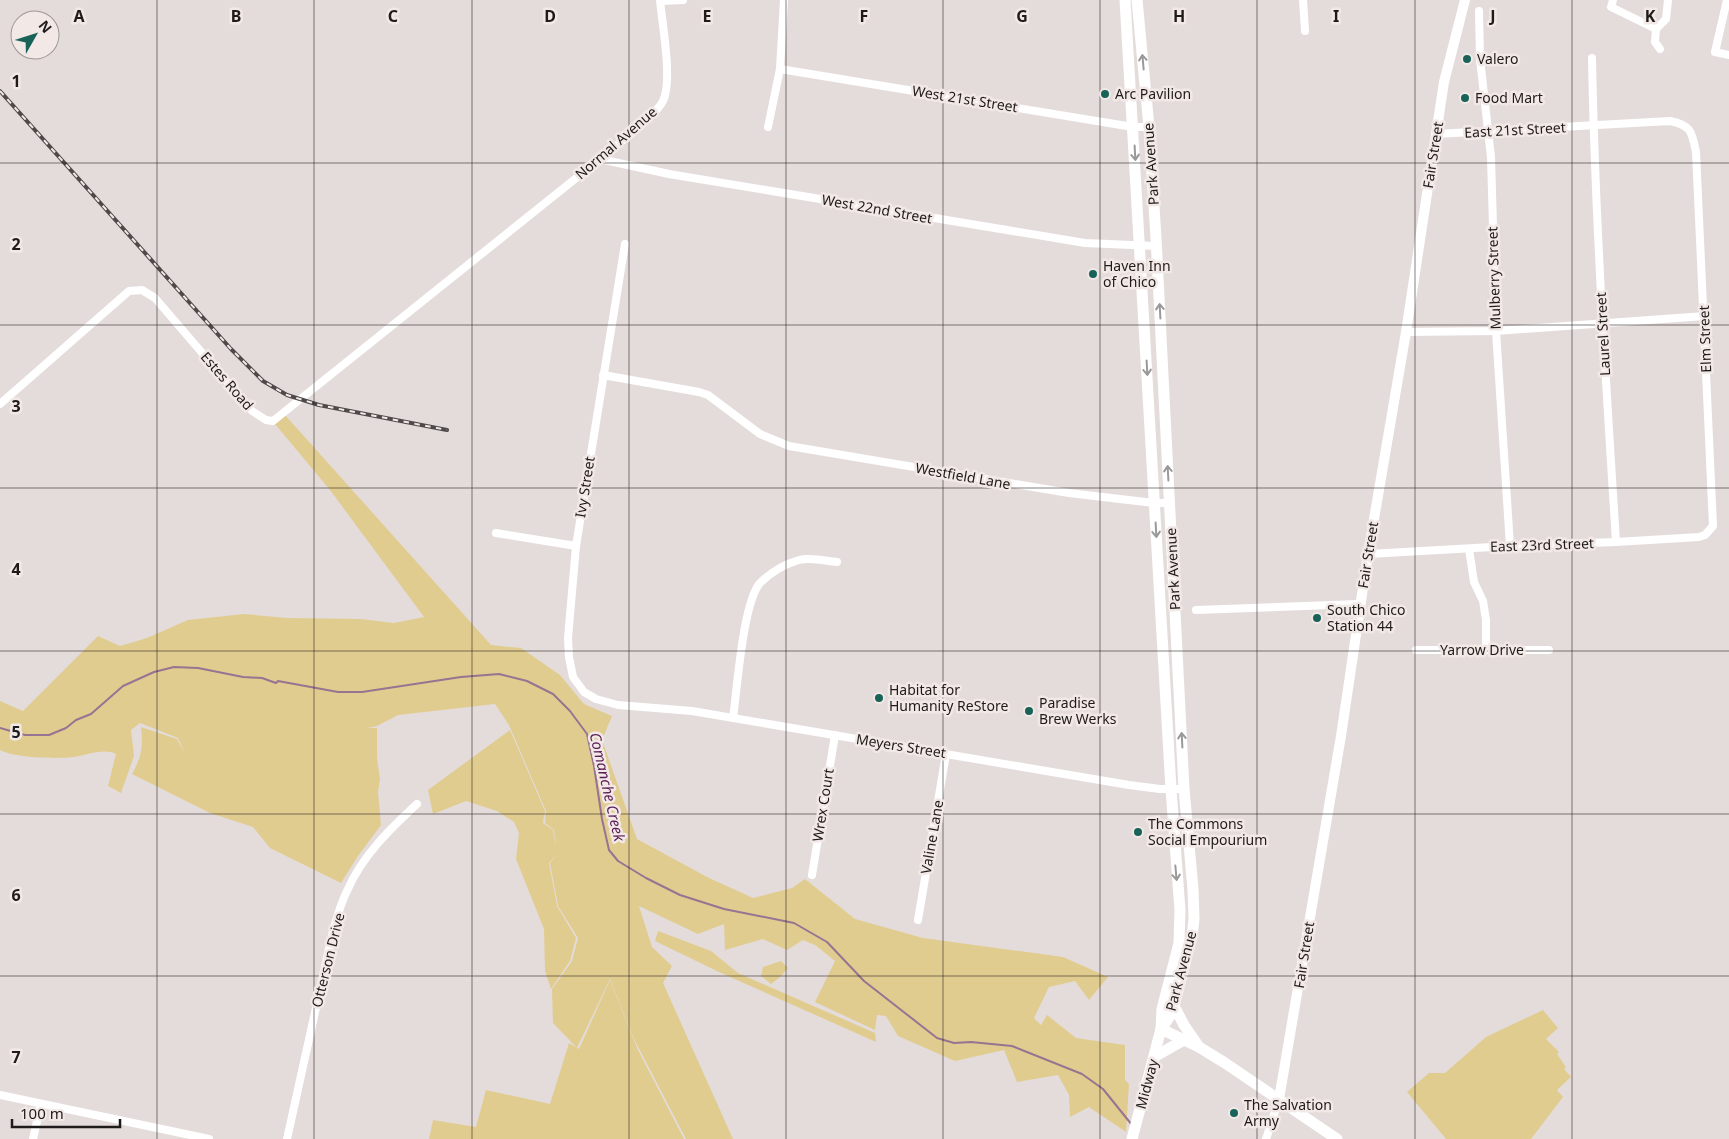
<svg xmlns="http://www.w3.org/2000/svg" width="1729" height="1139" font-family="'Noto Sans',sans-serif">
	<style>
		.green { fill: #e1cc8f }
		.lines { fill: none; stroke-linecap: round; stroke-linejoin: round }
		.stream { stroke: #987392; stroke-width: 2 }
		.minor { stroke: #fff; stroke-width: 8 }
		.tertiary { stroke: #fff; stroke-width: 10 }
		.secondary { stroke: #fff; stroke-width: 11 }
		.rail-casing { stroke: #4e4a49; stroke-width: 4 }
		.rail { stroke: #f2e9e7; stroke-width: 2; stroke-dasharray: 5.5; stroke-linecap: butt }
		.oneway { stroke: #9a9898 }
		.grid { fill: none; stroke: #1e1b1a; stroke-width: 1; stroke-opacity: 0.55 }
		.poi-dot { fill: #186258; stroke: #f2e9e7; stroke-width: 2 }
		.labels { text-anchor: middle; stroke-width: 5; stroke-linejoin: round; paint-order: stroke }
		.poi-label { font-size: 14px; fill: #1e1b1a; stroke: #f2e9e7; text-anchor: start }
		.street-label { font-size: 14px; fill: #1e1b1a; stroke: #f2e9e7 }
		.water-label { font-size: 15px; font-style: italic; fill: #5a1e56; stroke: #f2e9e7 }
		.grid-label { font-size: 16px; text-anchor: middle; font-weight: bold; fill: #1e1b1a; stroke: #f2e9e7; stroke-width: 5; stroke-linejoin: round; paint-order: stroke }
	</style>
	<rect width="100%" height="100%" fill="#e4dcda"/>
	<g class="green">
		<path d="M285 415 491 645 521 648 560 675 584 704 612 716 602 740 637 839 707 877 753 898 792 888 805 879 855 919 923 938 1063 957 1108 977 1089 1000 1075 981 1049 987 1034 1018 1041 1025 1047 1015 1076 1038 1125 1045V1080L1129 1084 1126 1132 1089 1107 1070 1117 1069 1095 1058 1075 1017 1082 1004 1050 955 1061 898 1036 886 1016 877 1015 875 1030 815 1002 835 961 815 945 803 940 787 950 763 939 725 950 724 924 698 934 639 906 652 947 672 966 663 983 733 1139H686L634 1039 610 979 577 1048 553 1023 552 989 572 961 578 938 558 906 550 863 557 854 549 863 557 906 576 938 570 961 551 989 545 971 544 929 516 859 519 833 514 822 497 811 466 801 433 814 428 790 510 730 545 811 543 823 553 830 556 847 554 830 545 823 546 811 509 725 495 704 398 715 377 726 368 728H377V758L380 779 378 792 381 825 358 856 341 883 270 848 253 827 210 813 132 774C142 756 143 747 141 727L177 739 185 753 178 738 140 723 131 730 134 756 121 793 108 786 116 754C104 748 87 755 74 757 58 759 14 758 0 750V701L23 711 98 636 120 646 147 638 188 620 244 614 287 618 360 619 394 623 424 617 330 490 275 424Z"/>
		<path d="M658 931 711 951 738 973 875 1033 876 1042 719 972 655 941Z"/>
		<path d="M781 961 788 968 779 978 771 984 761 976 763 967Z"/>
		<path d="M610 980 638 1050 684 1139H429L433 1120 476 1127 486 1090 550 1104 569 1043 579 1049Z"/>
		<path d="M1543 1010 1558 1028 1546 1039 1559 1052 1557 1054 1566 1067 1564 1069 1571 1077 1557 1090 1563 1097 1531 1139H1446L1407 1092 1429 1073H1445L1486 1037Z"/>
	</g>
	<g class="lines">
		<path class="stream" d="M0 728 25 735H49L66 728 76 720 91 714 123 686 154 672 174 667 198 668 243 677 262 678 276 683 278 681 338 692H362L461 677 499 674 527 681 553 694 570 711 587 734 594 766 602 819 609 850 618 861 646 878 680 895 724 909 794 923 827 942 864 981 937 1038 954 1043 971 1042 1012 1046 1082 1074 1103 1089 1132 1125"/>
		<g class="minor">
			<path d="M1303 0 1305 31"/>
			<path d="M1613 0 1611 7 1656 29"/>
			<path d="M1727 0 1715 52 1729 55"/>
			<path d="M661 1 683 0"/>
			<path d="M1479 11 1480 59 1491 157 1496 331 1510 546"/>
			<path d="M1656 29 1666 19 1668 0"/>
			<path d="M1656 29 1655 42 1660 49"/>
			<path d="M1592 58C1595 220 1606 381 1616 542"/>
			<path d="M780 69 1133 127H1149"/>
			<path d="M768 127 780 69 784 0"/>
			<path d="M600 159 669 174 1085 243 1156 246"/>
			<path d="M625 244 576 546 568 638 569 657 573 677 584 692 596 699 618 705 692 711 1129 785 1160 789H1184"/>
			<path d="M1406 332 1496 331 1705 316"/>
			<path d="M603 375 699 392 708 395 760 434 789 446 1069 493 1154 503H1169"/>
			<path d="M0 404 129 291 142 290 155 298 252 411 266 420 273 421 600 159C615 146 655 117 663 101 673 81 662 23 660 0"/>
			<path d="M496 533 576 546"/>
			<path d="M1469 549 1474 582 1483 601 1486 620V650"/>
			<path d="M1368 554 1510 546 1616 542 1699 537 1705 535 1713 526 1696 152C1692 132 1691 125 1670 121L1436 134"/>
			<path d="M1196 610 1360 604"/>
			<path d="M1416 650H1549"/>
			<path d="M733 718C737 690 743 602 760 583 770 573 785 564 799 560 810 557 826 561 837 562"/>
			<path d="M812 875 835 735"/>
			<path d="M918 920 946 754"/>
			<path d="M0 1095 209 1139"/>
			<path d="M33 1139 41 1104"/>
			<path d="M287 1139 332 935C336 920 340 905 347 891 362 856 390 829 417 804"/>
			<path d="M1266 1139 1279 1099"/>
		</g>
		<path class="tertiary" d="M1279 1099 1341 736 1368 554 1406 332 1444 82 1465 0"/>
		<g class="secondary">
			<path d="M1125 0 1171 789 1180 910 1179 943 1162 1009 1161 1029 1132 1139"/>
			<path d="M1137 0 1149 127 1156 238 1184 789 1193 889 1194 919 1192 936 1174 1006 1170 1016 1161 1029"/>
			<path d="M1174 1006 1184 1025 1199 1047"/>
			<path d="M1161 1029 1199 1047 1225 1063 1337 1139"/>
			<path d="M1154 1057 1184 1040"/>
		</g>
		<defs>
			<path id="rail" d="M0 91 231 349 263 381 287 395 319 405 447 430"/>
		</defs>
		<use href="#rail" class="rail-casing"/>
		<use href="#rail" class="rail"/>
	</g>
	<defs><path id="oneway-shaft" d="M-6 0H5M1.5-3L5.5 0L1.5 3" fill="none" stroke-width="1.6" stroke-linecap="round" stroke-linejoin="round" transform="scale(1.25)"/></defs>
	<g class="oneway">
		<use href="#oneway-shaft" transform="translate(1143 62) rotate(-95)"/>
		<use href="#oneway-shaft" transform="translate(1135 153) rotate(87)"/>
		<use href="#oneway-shaft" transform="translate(1160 311) rotate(-93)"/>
		<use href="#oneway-shaft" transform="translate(1147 368) rotate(87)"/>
		<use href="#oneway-shaft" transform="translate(1168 473) rotate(-93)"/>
		<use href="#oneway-shaft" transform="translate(1156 530) rotate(87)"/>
		<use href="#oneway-shaft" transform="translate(1182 740) rotate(-93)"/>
		<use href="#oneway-shaft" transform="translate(1176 873) rotate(85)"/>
	</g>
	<path class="grid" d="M157 0V1139M314 0V1139M472 0V1139M629 0V1139M786 0V1139M943 0V1139M1100 0V1139M1257 0V1139M1415 0V1139M1572 0V1139M0 163H1729M0 325H1729M0 488H1729M0 651H1729M0 814H1729M0 976H1729"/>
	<g class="poi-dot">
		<circle cx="1467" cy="59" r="5"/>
		<circle cx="1105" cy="94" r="5"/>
		<circle cx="1465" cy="98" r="5"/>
		<circle cx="1093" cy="274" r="5"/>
		<circle cx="1317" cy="618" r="5"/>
		<circle cx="879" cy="698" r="5"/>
		<circle cx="1029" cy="711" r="5"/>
		<circle cx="1138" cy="832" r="5"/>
		<circle cx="1234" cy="1113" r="5"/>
	</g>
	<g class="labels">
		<g class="poi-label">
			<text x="1477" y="64">Valero</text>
			<text x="1115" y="99">Arc Pavilion</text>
			<text x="1475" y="103">Food Mart</text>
			<text x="1103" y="271">Haven Inn<tspan x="1103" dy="16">of Chico</tspan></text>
			<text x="1327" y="615">South Chico<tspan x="1327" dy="16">Station 44</tspan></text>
			<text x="889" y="695">Habitat for<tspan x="889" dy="16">Humanity ReStore</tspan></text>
			<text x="1039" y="708">Paradise<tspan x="1039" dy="16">Brew Werks</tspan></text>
			<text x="1148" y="829">The Commons<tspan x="1148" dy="16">Social Empourium</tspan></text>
			<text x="1244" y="1110">The Salvation<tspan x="1244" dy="16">Army</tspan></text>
		</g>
		<g class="street-label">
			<text transform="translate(965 99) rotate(9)" y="5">West 21st Street</text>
			<text transform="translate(1515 130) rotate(-3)" y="5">East 21st Street</text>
			<text transform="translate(616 143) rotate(-41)" y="5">Normal Avenue</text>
			<text transform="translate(1433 155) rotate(-81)" y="5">Fair Street</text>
			<text transform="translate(1151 164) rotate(-94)" y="5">Park Avenue</text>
			<text transform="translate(877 209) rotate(10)" y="5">West 22nd Street</text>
			<text transform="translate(1494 278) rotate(-92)" y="5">Mulberry Street</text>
			<text transform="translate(1603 334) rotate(-93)" y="5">Laurel Street</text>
			<text transform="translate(1705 339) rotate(-92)" y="5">Elm Street</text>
			<text transform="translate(227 381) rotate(49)" y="5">Estes Road</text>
			<text transform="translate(963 476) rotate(10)" y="5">Westfield Lane</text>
			<text transform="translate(585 487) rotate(-81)" y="5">Ivy Street</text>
			<text transform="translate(1542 545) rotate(-2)" y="5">East 23rd Street</text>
			<text transform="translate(1368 555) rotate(-81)" y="5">Fair Street</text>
			<text transform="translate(1173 569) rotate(-93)" y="5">Park Avenue</text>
			<text x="1482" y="655">Yarrow Drive</text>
			<text transform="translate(901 746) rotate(9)" y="5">Meyers Street</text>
			<text transform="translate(823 805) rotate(-81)" y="5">Wrex Court</text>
			<text transform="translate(932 837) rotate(-80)" y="5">Valine Lane</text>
			<text transform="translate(1304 955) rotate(-81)" y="5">Fair Street</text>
			<text transform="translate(328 960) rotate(-76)" y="5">Otterson Drive</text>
			<text transform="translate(1181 971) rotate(-75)" y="5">Park Avenue</text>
			<text transform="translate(1147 1084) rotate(-75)" y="5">Midway</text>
		</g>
		<g class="water-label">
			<text transform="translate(607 787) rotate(77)" y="5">Comanche Creek</text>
		</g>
	</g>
	<g class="grid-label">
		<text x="79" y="22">A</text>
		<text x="236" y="22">B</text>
		<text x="393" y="22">C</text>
		<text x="550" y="22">D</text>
		<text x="707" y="22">E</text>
		<text x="864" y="22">F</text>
		<text x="1022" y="22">G</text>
		<text x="1179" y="22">H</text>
		<text x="1336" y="22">I</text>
		<text x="1493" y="22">J</text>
		<text x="1650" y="22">K</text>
		<text x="16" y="87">1</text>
		<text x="16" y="250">2</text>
		<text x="16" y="412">3</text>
		<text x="16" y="575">4</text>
		<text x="16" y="738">5</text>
		<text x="16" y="901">6</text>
		<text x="16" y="1063">7</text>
	</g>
	<g transform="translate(35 35) rotate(51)"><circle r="24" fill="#f2e9e7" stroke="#9d9795"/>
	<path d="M0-4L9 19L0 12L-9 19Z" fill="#186258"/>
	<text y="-8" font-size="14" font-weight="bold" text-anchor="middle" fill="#1e1b1a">N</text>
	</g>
	<path d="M12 1119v8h108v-8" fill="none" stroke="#1e1b1a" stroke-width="2.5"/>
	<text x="20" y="1119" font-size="15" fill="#1e1b1a" stroke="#f2e9e7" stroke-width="4" paint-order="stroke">100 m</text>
</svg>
